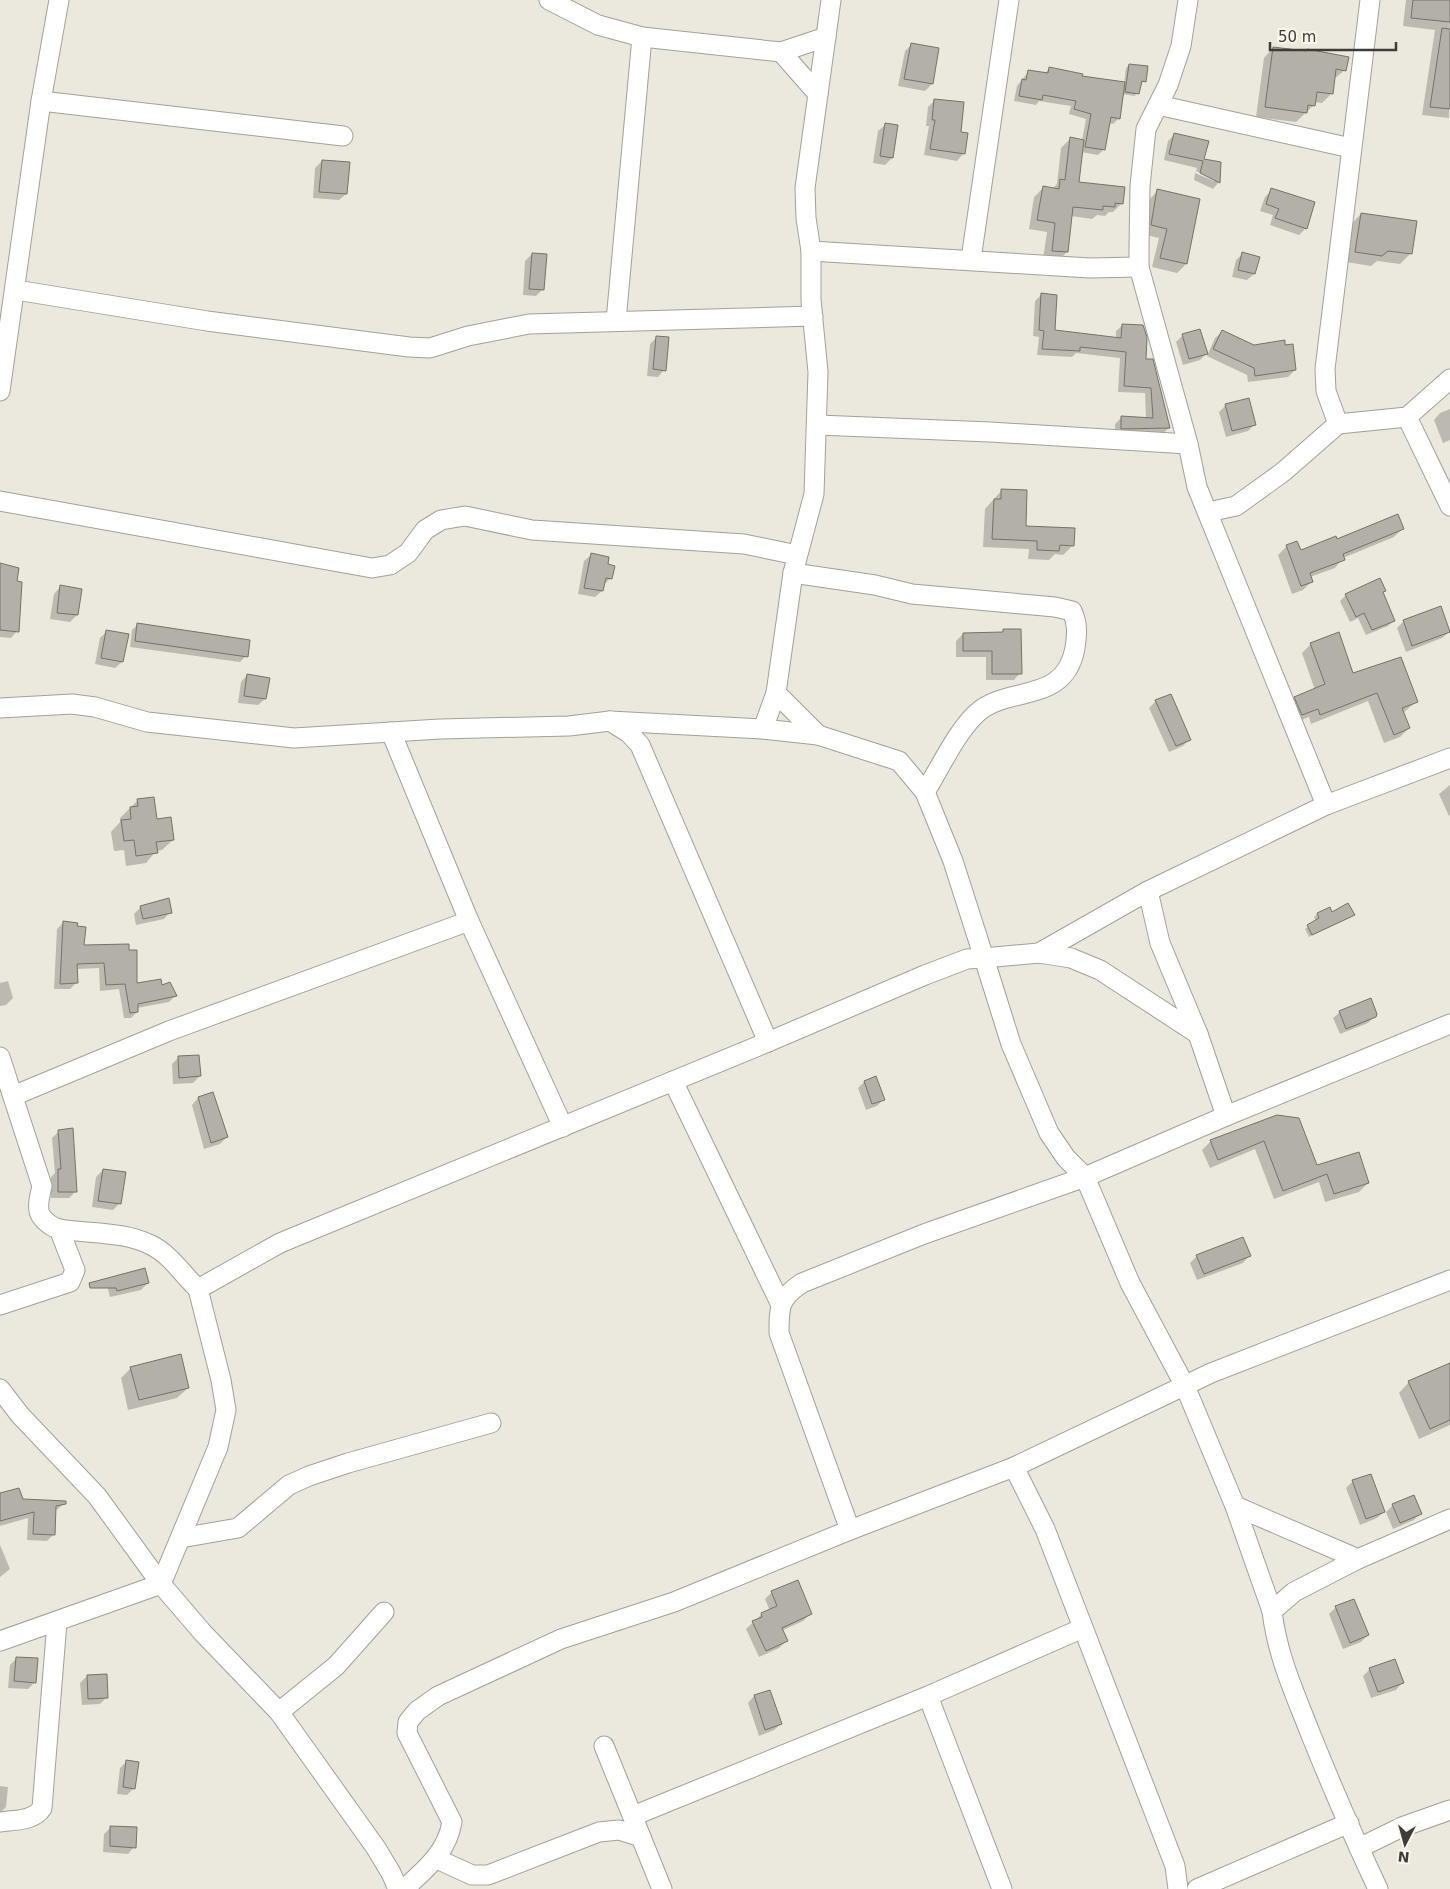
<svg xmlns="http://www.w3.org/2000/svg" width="1450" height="1889" font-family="'DejaVu Sans',sans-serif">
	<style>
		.shadow { fill: #0003 }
		.building { fill: #b3b0a7; stroke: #757269 }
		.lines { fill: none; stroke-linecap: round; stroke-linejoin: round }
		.minor-casing { stroke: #a3a097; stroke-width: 21 }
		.minor { stroke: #fff; stroke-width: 19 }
	</style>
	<rect width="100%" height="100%" fill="#ebe8de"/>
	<g class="shadow">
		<path d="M1406 0H1450L1449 118 1422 115 1435 30 1403 26Z"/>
		<path d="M911 45 938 49 932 84 925 91 898 86 905 51Z"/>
		<path d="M1273 48 1345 70 1334 79 1332 93 1322 103 1314 102V105L1296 122 1256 117 1264 58Z"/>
		<path d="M1129 65 1145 81 1140 84 1135 96 1122 94 1119 118 1113 124 1108 123 1104 149 1098 155 1081 152 1078 183 1122 203 1113 212H1109L1105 216 1097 215 1092 219 1071 216 1067 252 1058 261 1043 259 1047 232 1029 229 1034 197 1043 188 1052 189 1057 184 1061 148 1070 139 1082 141 1086 119 1069 114 1071 106 1039 101 1036 105 1014 101 1017 86 1029 71 1044 74 1050 68 1081 77 1124 84 1126 68Z"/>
		<path d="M935 100 959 133 967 134 963 154 957 161 924 155 929 126H926L928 107Z"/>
		<path d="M885 125 897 126 892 158 885 165 873 163 878 131Z"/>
		<path d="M1175 134 1203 159 1219 182 1213 189 1194 180 1195 173 1214 181V179L1196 171 1197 168 1164 160 1168 141Z"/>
		<path d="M322 161 346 194 339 200 313 198 315 168Z"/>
		<path d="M1158 190 1199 200 1186 264 1177 273 1152 267 1159 238 1142 234 1149 200Z"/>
		<path d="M1272 190 1306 228 1299 235 1270 225 1273 215 1260 211 1265 197Z"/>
		<path d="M1361 214 1415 222 1410 254 1400 264 1377 261 1371 266 1346 262 1351 224Z"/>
		<path d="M532 254 543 289 536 296 523 295 525 261Z"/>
		<path d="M1243 254 1258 257 1254 274 1247 280 1232 277 1236 260Z"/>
		<path d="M1041 295 1054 331 1116 338V331L1123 325 1144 360 1169 428 1162 434 1115 435V424L1122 417 1146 419 1145 393 1118 392 1120 358 1076 353 1072 357 1037 355 1039 337 1033 336 1035 301Z"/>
		<path d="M1222 332 1295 370 1288 377 1248 382 1247 375 1207 356 1215 338Z"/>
		<path d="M1183 335 1206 354 1200 360 1183 365 1176 342Z"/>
		<path d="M657 337 664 370 658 377 647 376 650 344Z"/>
		<path d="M1226 405 1255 424 1248 431 1226 437 1219 412Z"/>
		<path d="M1450 409V440L1443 443 1434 420 1440 413Z"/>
		<path d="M1002 490 1024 527 1072 546 1063 555 1055 554 1049 560 1028 559 1029 549 983 547 985 509Z"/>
		<path d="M1403 528 1394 537 1343 558 1335 568 1310 577 1312 581 1303 590 1292 594 1278 555 1287 546 1300 551 1337 541Z"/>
		<path d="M591 555 606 565 611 578 603 585 602 591 595 597 578 594 584 561Z"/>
		<path d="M0 565 13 566 16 582 17 631 11 638 0 637Z"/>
		<path d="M60 587 77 615 70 622 50 619 54 594Z"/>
		<path d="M1382 593 1394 620 1388 626 1366 635 1358 618 1350 622 1340 601 1346 595Z"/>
		<path d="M1404 621 1449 632 1442 638 1406 652 1397 628Z"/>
		<path d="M138 624 246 656 240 662 130 647 132 630Z"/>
		<path d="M1004 630 1020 673 1014 680H986V657H956V641L963 634 1001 633Z"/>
		<path d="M107 631 122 662 115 668 95 664 100 638Z"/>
		<path d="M1311 644 1353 675 1417 701 1403 713 1409 728 1400 737 1384 743 1368 701 1311 724 1309 717 1292 724 1286 707 1295 698 1315 690 1302 653Z"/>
		<path d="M247 675 265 699 258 705 238 703 241 682Z"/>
		<path d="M1156 701 1190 739 1183 746 1169 752 1149 708Z"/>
		<path d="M1450 785V815L1449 816 1439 794Z"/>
		<path d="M138 800 173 840 162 850 156 851 146 863 126 866 124 850 114 851 111 832 120 822V818Z"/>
		<path d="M141 907 170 912 164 919 136 925 134 914Z"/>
		<path d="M1329 909 1331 913 1353 915 1309 937 1305 929 1316 921 1314 917 1317 914Z"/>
		<path d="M63 923 76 927 83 946 136 985 161 987 175 996 169 1002 137 1008V1012L131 1018H124L119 989 100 991 99 968 76 969V983L70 989H54L57 929Z"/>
		<path d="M8 981 13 998 6 1005 0 1006V983Z"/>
		<path d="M1340 1012 1375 1016 1368 1023 1340 1034 1333 1018Z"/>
		<path d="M179 1057 200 1076 193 1083 173 1084 172 1064Z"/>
		<path d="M864 1082 884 1099 877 1106 866 1110 858 1088Z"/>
		<path d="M198 1098 227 1137 220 1144 204 1149 192 1105Z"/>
		<path d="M1278 1116 1316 1167 1368 1183 1359 1192 1325 1202 1319 1182 1274 1199 1255 1149 1210 1168 1202 1150 1211 1141Z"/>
		<path d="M59 1131 76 1191 69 1198H51V1177L55 1173 52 1138Z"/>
		<path d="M103 1170 120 1203 113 1210 92 1207 96 1177Z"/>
		<path d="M1197 1256H1249L1243 1263 1197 1280 1190 1263Z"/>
		<path d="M148 1283 141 1290 110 1297 107 1285Z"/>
		<path d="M1450 1364V1425L1419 1439 1399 1393 1409 1382Z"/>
		<path d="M131 1368 188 1388 177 1398 128 1410 121 1378Z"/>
		<path d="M1353 1481 1384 1512 1377 1518 1360 1525 1346 1488Z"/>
		<path d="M0 1494 22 1500 65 1503 55 1511 54 1534 47 1541 27 1540 28 1518 0 1526Z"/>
		<path d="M1393 1505 1420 1513 1414 1520 1393 1529 1386 1512Z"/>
		<path d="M0 1545 10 1569 0 1577Z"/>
		<path d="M798 1582 810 1614 803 1621 781 1631 786 1641 779 1648 759 1657 746 1629 762 1614 770 1611 765 1599 772 1592Z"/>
		<path d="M1353 1601 1368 1635 1361 1642 1343 1649 1329 1614 1335 1608Z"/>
		<path d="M17 1658 35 1682 28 1689 8 1688 10 1665Z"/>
		<path d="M1370 1669 1402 1683 1396 1690 1371 1698 1363 1676Z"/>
		<path d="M87 1676 107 1697 100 1704 82 1705 80 1683Z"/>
		<path d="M769 1691 781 1724 774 1730 759 1736 748 1703 754 1696Z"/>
		<path d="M126 1762 134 1788 127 1795 117 1794 120 1768Z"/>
		<path d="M0 1786 8 1787 6 1807 0 1813Z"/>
		<path d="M111 1827 134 1847 128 1854 103 1852 104 1834Z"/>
	</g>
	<g class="building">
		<path d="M1413 0H1450V22L1411 18Z"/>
		<path d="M1442 28 1450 29V109L1430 107Z"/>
		<path d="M911 43 939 48 933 84 904 79Z"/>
		<path d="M1273 47 1306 51 1307 49 1349 57 1346 71 1336 69 1333 94 1317 92 1315 106 1308 105 1307 113 1265 107Z"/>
		<path d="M1129 64 1148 66 1146 82 1142 81 1139 94 1125 92Z"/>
		<path d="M1049 67 1083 74 1082 76 1125 82 1120 119 1111 117 1105 150 1085 147 1091 114 1074 109 1076 101 1043 95 1042 100 1019 96 1022 79 1026 80 1028 70 1048 73Z"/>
		<path d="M934 99 964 102 961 132 968 133 965 154 930 149 935 120H932Z"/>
		<path d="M885 123 898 125 893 158 880 156Z"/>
		<path d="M1174 133 1209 141 1204 159 1221 162 1220 183 1200 173 1203 161 1169 154Z"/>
		<path d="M1070 137 1084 140 1079 182 1125 187 1123 204 1115 203V207L1103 206V210L1073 207 1068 252 1052 251 1055 223 1037 220 1043 186 1059 189 1060 179 1065 180Z"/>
		<path d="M322 160 350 162 347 194 319 192Z"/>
		<path d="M1271 188 1315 202 1307 229 1275 218 1279 209 1266 204Z"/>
		<path d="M1157 189 1200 199 1187 264 1160 258 1167 229 1151 225Z"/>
		<path d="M1361 213 1417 221 1412 254 1388 251 1382 256 1355 252Z"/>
		<path d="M1242 252 1260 257 1255 274 1238 270Z"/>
		<path d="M532 253 547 254 544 290 529 289Z"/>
		<path d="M1041 293 1057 295 1055 330 1121 338 1122 324 1143 325 1147 337 1146 359H1153L1170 428 1121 429V416L1153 418 1151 388 1124 386 1126 352 1080 347V351L1042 349 1044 331 1039 330Z"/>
		<path d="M1200 329 1208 354 1189 359 1182 334Z"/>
		<path d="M1222 330 1254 345 1285 340V345L1293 344 1296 370 1255 376 1254 368 1213 349Z"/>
		<path d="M656 336 669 337 666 371 653 369Z"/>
		<path d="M1249 398 1256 425 1232 431 1225 404Z"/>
		<path d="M1001 489 1027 490 1026 526 1075 528 1074 546 1060 545 1059 551 1037 550V541L992 539 994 499H1001Z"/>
		<path d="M1398 514 1404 529 1343 554 1345 560 1310 573 1313 582 1301 586 1286 545 1297 541 1301 550 1336 536 1337 539Z"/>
		<path d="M591 553 609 557 608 564 615 566 612 579 606 578 603 591 584 588Z"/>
		<path d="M0 563 19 568 17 581 22 582 19 632 0 630Z"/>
		<path d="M1380 578 1386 591 1383 592 1395 621 1372 630 1364 613 1356 617 1345 594Z"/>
		<path d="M60 585 82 589 78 615 57 613Z"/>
		<path d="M1441 606 1450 632 1412 646 1403 620Z"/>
		<path d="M137 623 250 640 248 657 135 641Z"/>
		<path d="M1003 629H1021L1022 674H992V651H963V633L1003 632Z"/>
		<path d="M106 630 129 634 123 662 101 658Z"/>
		<path d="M1339 632 1353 673 1401 657 1418 702 1402 708 1410 728 1394 735 1377 693 1320 715 1318 709 1302 715 1294 697 1325 684 1310 643Z"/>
		<path d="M247 674 270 678 266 699 244 696Z"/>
		<path d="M1171 694 1191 740 1176 746 1155 700Z"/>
		<path d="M154 797 157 819 171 817 174 840 156 842 158 853 136 856 134 840 124 841 121 820 131 819 130 807 138 806 137 799Z"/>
		<path d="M169 898 172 913 143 919 140 906Z"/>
		<path d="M1348 903 1355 915 1312 935 1307 925 1319 918 1317 913 1330 907 1332 912Z"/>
		<path d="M63 921 78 923 77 926 86 927 84 945 129 944V950H137V983L161 979 162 985 170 982 177 996 138 1004V1012L130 1013 125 984 106 985 104 963 77 964 78 983 60 984Z"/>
		<path d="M1371 998 1377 1014 1376 1017 1346 1029 1339 1011Z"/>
		<path d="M199 1055 201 1076 179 1078 178 1056Z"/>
		<path d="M876 1076 885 1100 872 1104 864 1081Z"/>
		<path d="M213 1092 228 1137 211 1143 198 1097Z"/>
		<path d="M1277 1115 1299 1118 1317 1165 1359 1152 1369 1183 1334 1194 1327 1174 1283 1191 1264 1141 1218 1160 1210 1140Z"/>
		<path d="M73 1128 77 1192H58V1169H61L58 1130Z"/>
		<path d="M103 1169 126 1172 121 1204 98 1201Z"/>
		<path d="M1243 1237 1251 1256 1204 1274 1196 1255Z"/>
		<path d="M145 1268 149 1283 117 1291 116 1288H90L89 1283Z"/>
		<path d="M181 1354 189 1388 139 1400 130 1367Z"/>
		<path d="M1450 1363V1420L1430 1429 1408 1381Z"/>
		<path d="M1371 1474 1385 1512 1366 1519 1352 1480Z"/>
		<path d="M19 1488 23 1499 66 1501V1504L56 1506 55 1535 33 1534 34 1512 0 1521V1493Z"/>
		<path d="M1414 1495 1422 1514 1400 1523 1392 1504Z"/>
		<path d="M798 1580 812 1614 782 1628 788 1641 766 1651 752 1621 762 1617 761 1613 777 1606 771 1591Z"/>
		<path d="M1354 1599 1369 1635 1350 1643 1335 1606Z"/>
		<path d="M16 1657 38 1658 36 1683 14 1681Z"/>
		<path d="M1395 1659 1404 1683 1378 1692 1369 1668Z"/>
		<path d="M107 1674 108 1698 88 1699 87 1675Z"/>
		<path d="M770 1690 782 1724 765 1730 754 1695Z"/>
		<path d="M126 1760 139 1762 135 1789 123 1787Z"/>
		<path d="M110 1826 137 1827 136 1848 110 1846Z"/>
	</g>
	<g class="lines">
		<defs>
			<g id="minor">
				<path d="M549 0 598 25 642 37 781 52 826 37"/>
				<path d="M1188 0 1181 46 1168 85 1146 129 1140 186 1139 248V267L1188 444 1197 487 1326 805"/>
				<path d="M781 52 818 94"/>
				<path d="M41 101 343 136"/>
				<path d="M1158 105 1351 148"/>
				<path d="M811 251 1090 268 1139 267"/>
				<path d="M971 259 1009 0"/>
				<path d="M16 290 207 321 409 347 430 348 468 336 529 324 813 316"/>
				<path d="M616 321 642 37"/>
				<path d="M0 391 41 101 59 0"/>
				<path d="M1407 417 1450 506"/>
				<path d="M1338 424 1326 391 1325 369 1370 0"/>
				<path d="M818 425 990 432 1188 444"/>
				<path d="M0 501 372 568 390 565 408 553 425 530 441 520 465 516 532 530 744 544 797 555"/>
				<path d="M1208 512 1236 506 1283 472 1338 424 1407 417 1450 379"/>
				<path d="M793 573 875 585 912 594 1055 607 1072 611C1078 624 1077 634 1075 648 1065 705 1007 685 977 713 957 731 940 768 925 792"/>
				<path d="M776 693 818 735"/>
				<path d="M0 708 72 704 95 707 147 722 294 738 440 729 569 726 610 721 763 729 776 693 793 573 814 494 818 372 811 300V251L806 218 805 188 831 0"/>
				<path d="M610 721 629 733 640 745 768 1042"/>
				<path d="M763 729 818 735 899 761 925 792 953 861 984 958 1039 953 1071 958 1100 970 1198 1034 1226 1116"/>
				<path d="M1148 891 1160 943 1198 1034"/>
				<path d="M469 921 563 1127"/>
				<path d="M1039 953 1148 891 1326 805 1450 758"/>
				<path d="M0 1057 42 1186C40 1195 36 1208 41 1216 45 1222 53 1228 60 1229 89 1234 123 1231 151 1245 170 1254 183 1275 198 1289"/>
				<path d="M673 1081 780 1303"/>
				<path d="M13 1096 169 1031 469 921 391 732"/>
				<path d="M0 1305 70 1282 75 1270 59 1229"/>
				<path d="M0 1389 20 1415 97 1496 161 1584 203 1633 279 1712 376 1848 391 1873 398 1889"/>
				<path d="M1014 1467 1045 1529 1175 1866 1178 1889"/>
				<path d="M1235 1506 1358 1559 1450 1519"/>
				<path d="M850 1530 779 1333C779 1307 779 1298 802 1283L924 1234 1085 1177 1130 1283 1185 1386 1235 1506 1272 1611"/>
				<path d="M181 1538 238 1528 289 1485 309 1476 348 1463 491 1423"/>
				<path d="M1358 1559 1294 1592 1272 1611C1277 1655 1295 1694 1311 1735 1332 1787 1354 1838 1378 1889"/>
				<path d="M0 1641 161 1584 218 1447 226 1410 221 1380 198 1289 280 1243 768 1042 925 975 967 959 984 958 1011 1044 1049 1133 1066 1158 1085 1177 1226 1116 1450 1024"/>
				<path d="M928 1696 1002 1889"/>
				<path d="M279 1712 336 1666 384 1612"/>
				<path d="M604 1746 662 1889"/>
				<path d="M633 1816 928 1696 1083 1628"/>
				<path d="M0 1822C14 1820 34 1821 42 1808L57 1622"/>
				<path d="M1359 1848 1402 1827 1450 1810"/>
				<path d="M437 1859 472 1875H488L599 1832 619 1830 641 1837"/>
				<path d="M404 1889C426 1869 447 1852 452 1822L407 1733 408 1722 417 1711 438 1696 561 1639 674 1602 850 1530 1014 1467 1211 1373 1450 1280"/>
				<path d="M1197 1889 1349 1823"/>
			</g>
		</defs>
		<use href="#minor" class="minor-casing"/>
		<use href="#minor" class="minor"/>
	</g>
	<g transform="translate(1405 1844) rotate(186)" stroke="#f8f5eb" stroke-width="4" paint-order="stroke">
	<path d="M0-4L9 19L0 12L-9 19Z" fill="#3e3c38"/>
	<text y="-8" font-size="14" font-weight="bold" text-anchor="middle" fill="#3e3c38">N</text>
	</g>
	<path d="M1270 42v8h126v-8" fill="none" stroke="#3e3c38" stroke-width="2.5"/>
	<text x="1278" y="42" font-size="15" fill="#3e3c38" stroke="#f8f5eb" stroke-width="4" paint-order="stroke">50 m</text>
</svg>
